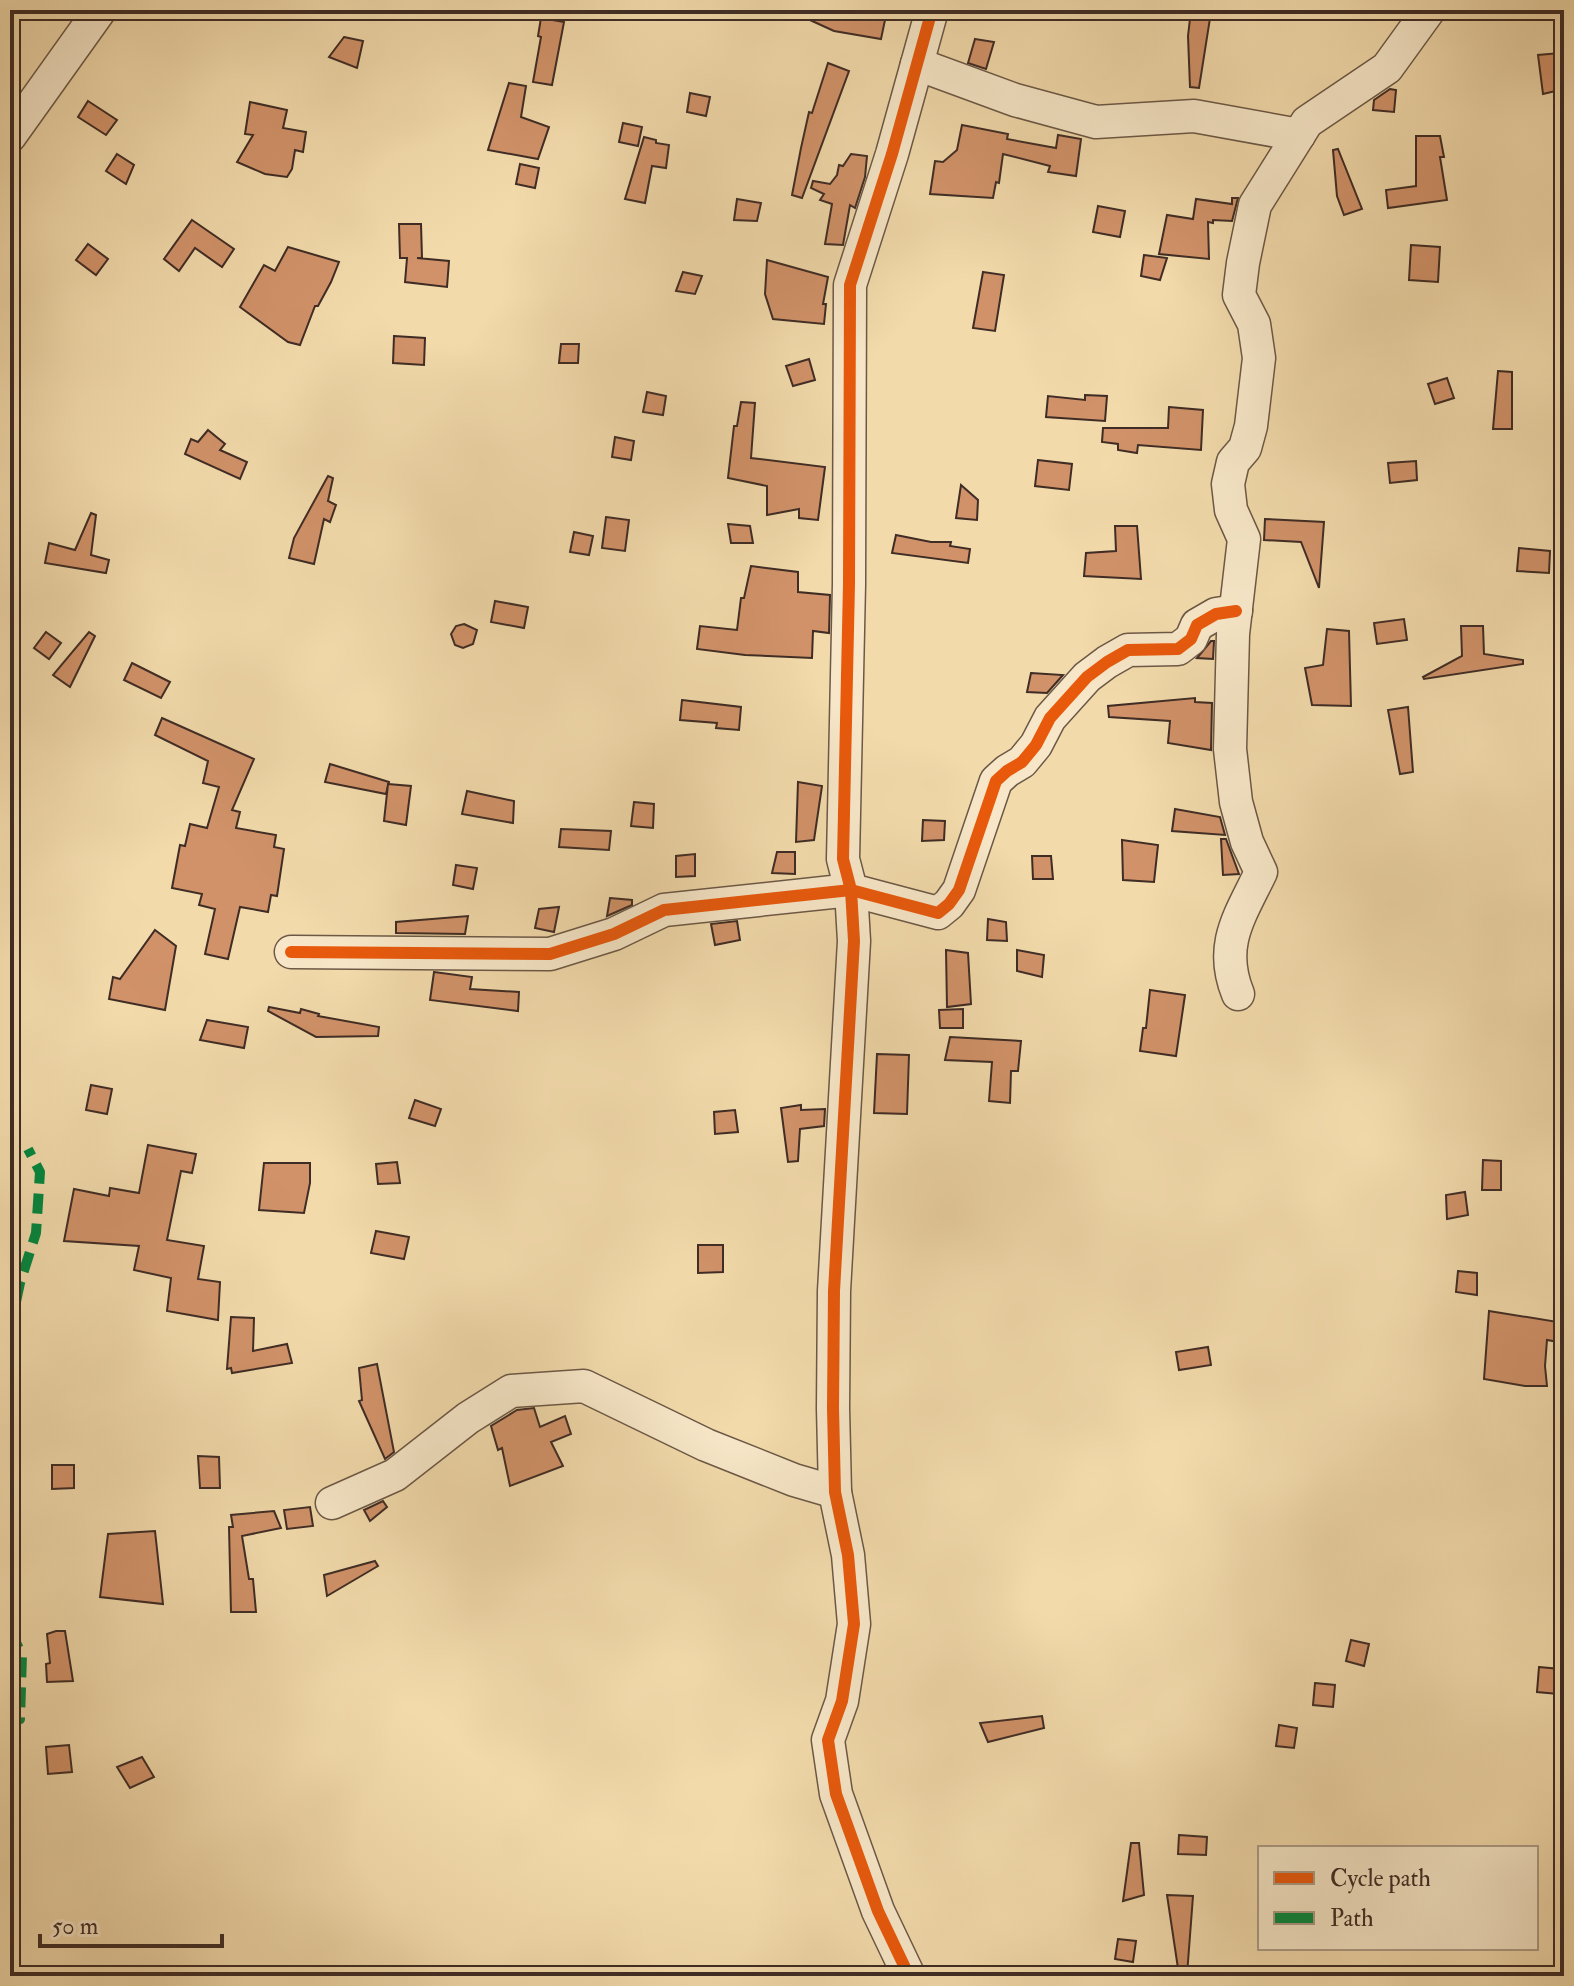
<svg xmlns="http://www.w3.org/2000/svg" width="1574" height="1986" font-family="'IM FELL Double Pica',serif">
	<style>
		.building { fill: #d19269; stroke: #3f2c25; stroke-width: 2 }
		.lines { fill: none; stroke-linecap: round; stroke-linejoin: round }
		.minor-casing { stroke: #6c5846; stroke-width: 35 }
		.minor { stroke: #f7e7c8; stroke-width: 32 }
		.quiet { stroke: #00873e; stroke-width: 10; stroke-dasharray: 20 10; stroke-linecap: butt }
		.cycleway-casing { stroke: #f7e7c8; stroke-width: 17 }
		.cycleway { stroke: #e8590c; stroke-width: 12 }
	</style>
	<rect width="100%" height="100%" fill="#f2daab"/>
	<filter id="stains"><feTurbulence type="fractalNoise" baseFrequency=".0025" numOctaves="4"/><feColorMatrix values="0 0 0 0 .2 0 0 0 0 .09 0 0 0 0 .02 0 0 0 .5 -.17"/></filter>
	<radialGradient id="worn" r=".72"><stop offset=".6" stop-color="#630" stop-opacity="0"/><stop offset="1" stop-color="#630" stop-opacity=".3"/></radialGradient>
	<g class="building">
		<path d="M788 10H833L885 20 881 39 834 31Z"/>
		<path d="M1191 10 1211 12 1199 88 1190 87 1188 36Z"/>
		<path d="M541 18 564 22 552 85 533 82 541 37 538 36Z"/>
		<path d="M344 37 363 41 357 68 329 57Z"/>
		<path d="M975 39 994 42 986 69 968 63Z"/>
		<path d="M1560 53 1564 89 1543 94 1538 55Z"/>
		<path d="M828 63 849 71 802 198 792 195 801 148 809 112 812 113Z"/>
		<path d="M509 83 526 86 521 117 549 127 538 159 488 150Z"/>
		<path d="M1390 89 1396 90 1394 112 1373 110 1374 100Z"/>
		<path d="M690 93 710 97 706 116 687 112Z"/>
		<path d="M88 101 117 120 106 135 78 117Z"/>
		<path d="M250 102 287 110 283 128 306 132 303 152 295 150 292 169 287 177 265 174 237 162 253 135 245 134Z"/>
		<path d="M623 123 642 127 638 146 619 142Z"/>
		<path d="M962 125 1008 134 1007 139 1056 148 1058 135 1081 139 1076 176 1048 172 1050 166 1003 154 999 183 996 182 993 198 930 194 935 161 943 162 957 150Z"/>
		<path d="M1416 136H1440L1444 157H1440L1447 200 1388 208 1386 190 1416 186Z"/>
		<path d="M644 137 656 140V143L669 145 666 168 652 166 645 203 625 199Z"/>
		<path d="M1338 149 1362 209 1344 215 1337 196 1333 150Z"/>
		<path d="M117 154 134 165 126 184 106 171Z"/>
		<path d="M851 154 867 156 865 177 855 208 850 205 843 245 825 244 832 204 820 200 824 194 811 188 813 181 830 184 837 175 839 165 843 166Z"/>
		<path d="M520 164 539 168 535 188 516 184Z"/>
		<path d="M1232 198H1238L1232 221 1213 220V223L1208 222 1209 259 1159 254 1167 215 1193 219 1196 199 1232 204Z"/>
		<path d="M737 199 761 203 757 221 734 220Z"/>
		<path d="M1098 206 1125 211 1120 237 1093 232Z"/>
		<path d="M192 220 234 249 222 267 195 248 179 271 164 259Z"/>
		<path d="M399 224H421L422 258H417L449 261 447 287 405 282 407 258H400Z"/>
		<path d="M88 244 108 259 96 275 76 260Z"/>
		<path d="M1411 245 1440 247 1438 282 1409 280Z"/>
		<path d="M288 247 339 262 331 282 318 306H315L300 345 288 342 240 307 264 265 275 271Z"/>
		<path d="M1144 255 1167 258 1160 280 1141 276Z"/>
		<path d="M767 260 828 277 823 304H826L824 324 773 319 765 294Z"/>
		<path d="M683 272 702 276 695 294 676 291Z"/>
		<path d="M983 272 1004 275 995 331 973 328Z"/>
		<path d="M394 336 425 338 424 365 393 363Z"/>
		<path d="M561 344H579L578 363H559Z"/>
		<path d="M809 359 815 380 793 386 786 366Z"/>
		<path d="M1498 371 1512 372V429H1493Z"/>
		<path d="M1447 378 1454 398 1435 404 1428 384Z"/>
		<path d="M647 392 666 396 663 415 643 412Z"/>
		<path d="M1085 395 1107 396 1105 421 1046 417 1048 396 1085 400Z"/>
		<path d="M741 402 755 403 751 458 825 467 818 520 799 518V509L767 515V486L728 478 734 426H737Z"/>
		<path d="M1169 407 1203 410 1201 450 1138 445 1137 453 1118 450V444L1102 442 1103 428H1168Z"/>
		<path d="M208 430 225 444 220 450 247 462 240 479 185 454 191 439 198 442Z"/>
		<path d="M615 437 634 441 631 460 612 457Z"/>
		<path d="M1038 460 1072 464 1069 490 1035 486Z"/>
		<path d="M1416 461 1417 480 1390 483 1388 463Z"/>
		<path d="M328 476 333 478 328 501 336 505 330 522 324 519 314 564 289 558 294 538Z"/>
		<path d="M961 485 978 500 977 520 956 518Z"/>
		<path d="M91 513 96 515 91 555 109 560 106 573 45 563 49 543 75 550Z"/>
		<path d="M606 517 629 520 625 551 602 548Z"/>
		<path d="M1265 519 1324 522 1319 588 1301 542 1264 540Z"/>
		<path d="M728 524 750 526 753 543H731Z"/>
		<path d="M1115 526H1137L1141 579 1084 576 1086 553 1116 551Z"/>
		<path d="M574 532 593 536 589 555 570 552Z"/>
		<path d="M896 535 931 542H951L950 546 970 549 968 563 892 553Z"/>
		<path d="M1519 548 1550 551 1549 573 1517 571Z"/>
		<path d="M751 566 798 572V592L830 595 829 633 813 631 812 658 745 655 697 649 700 626 737 630 741 598H744Z"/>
		<path d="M495 601 528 607 524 628 491 622Z"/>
		<path d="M1404 619 1407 640 1377 644 1374 623Z"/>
		<path d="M464 624 477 630 473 644 463 648 455 645 451 634 456 626Z"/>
		<path d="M1461 626H1483L1484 654 1523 660V664L1424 679 1423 677 1462 656Z"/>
		<path d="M1327 629 1349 631 1351 706 1312 705 1305 668 1323 665Z"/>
		<path d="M46 632 61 643 49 659 34 648Z"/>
		<path d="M89 632 95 636 70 687 53 675Z"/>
		<path d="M1211 641H1214L1213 659 1197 658Z"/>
		<path d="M132 663 170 682 161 698 124 680Z"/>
		<path d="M1031 673 1063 675 1047 693 1027 692Z"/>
		<path d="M1195 698V702L1212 703 1211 750 1168 743 1170 721 1109 717 1108 706Z"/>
		<path d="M682 700 741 707 739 730 716 728 717 723 680 720Z"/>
		<path d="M1408 707 1413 772 1400 774 1388 710Z"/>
		<path d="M162 718 254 759 232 810 240 812 236 828 276 835 274 847 284 849 277 896 271 895 268 912 240 907 228 959 205 954 215 909 199 905 202 894 172 888 180 845 185 846 190 824 207 828 219 787 203 783 208 761 155 735Z"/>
		<path d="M330 764 389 782 386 794 325 782Z"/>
		<path d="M798 782 822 786 814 840 796 842Z"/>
		<path d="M388 784 411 786 406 825 384 821Z"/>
		<path d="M467 791 514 801 513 823 462 814Z"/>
		<path d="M634 802 654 804 653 828 631 826Z"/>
		<path d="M1175 809 1220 817 1225 835 1172 831Z"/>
		<path d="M923 820 945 821 944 840 922 841Z"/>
		<path d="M561 829 611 831 609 850 559 847Z"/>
		<path d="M1221 839H1226L1239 874 1223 875Z"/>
		<path d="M1122 840 1158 845 1154 882 1123 880Z"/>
		<path d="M777 852H795V874L772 873Z"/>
		<path d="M695 854V876L676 877V856Z"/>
		<path d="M1032 856H1051L1053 879H1033Z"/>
		<path d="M456 865 477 868 473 889 453 885Z"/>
		<path d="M610 898 632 900V905L607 916Z"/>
		<path d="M559 907 554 932 535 928 539 909Z"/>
		<path d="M468 916 465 934 396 933V922Z"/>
		<path d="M988 919 1006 922 1007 941 987 940Z"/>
		<path d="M737 921 740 940 715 945 711 924Z"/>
		<path d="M155 930 176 946 165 1010 109 999 113 977 120 979Z"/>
		<path d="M946 950 968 953 971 1004 947 1007Z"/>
		<path d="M1017 950 1044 955 1042 977 1017 971Z"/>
		<path d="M434 972 472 977 470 989 519 992 518 1011 430 1000Z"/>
		<path d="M1150 990 1185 995 1176 1056 1140 1051 1143 1028H1146Z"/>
		<path d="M269 1007 300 1013 301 1009 319 1014 318 1016 379 1027 378 1036 316 1037 268 1011Z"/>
		<path d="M963 1009V1028H940L939 1010Z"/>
		<path d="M207 1020 248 1027 244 1048 200 1040Z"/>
		<path d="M950 1037 1021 1041 1018 1071H1011L1010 1103 989 1101 992 1062 945 1060Z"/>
		<path d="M877 1054 909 1055 907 1114 874 1113Z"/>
		<path d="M91 1085 112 1089 107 1114 86 1110Z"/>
		<path d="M415 1100 441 1109 435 1126 409 1118Z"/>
		<path d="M801 1105V1110L825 1109 824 1126 800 1129 798 1161 788 1162 781 1108Z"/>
		<path d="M735 1110 738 1132 715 1134 714 1112Z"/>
		<path d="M148 1145 196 1154 192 1173 181 1171 167 1240 204 1246 198 1279 220 1282 218 1320 167 1311 171 1278 134 1270 139 1246 64 1241 74 1189 109 1196 110 1188 139 1193Z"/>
		<path d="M1483 1160 1501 1161V1190H1482Z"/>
		<path d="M397 1162 400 1183 378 1184 376 1164Z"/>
		<path d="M264 1163H310V1183L304 1213 259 1210Z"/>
		<path d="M1465 1192 1468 1215 1447 1219 1446 1195Z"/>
		<path d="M376 1231 409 1237 404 1259 371 1253Z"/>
		<path d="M698 1245H723V1272L698 1273Z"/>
		<path d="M1458 1271 1477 1273V1295L1456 1292Z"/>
		<path d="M1489 1311 1564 1323V1343L1547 1340 1545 1366 1547 1386H1525L1484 1379Z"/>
		<path d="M231 1317 254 1318 253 1351 287 1344 292 1363 232 1373 231 1368 227 1369Z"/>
		<path d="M1208 1347 1211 1365 1179 1370 1176 1352Z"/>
		<path d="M377 1364 394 1452 385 1459 359 1401 362 1400 359 1368Z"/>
		<path d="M534 1408 540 1427 565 1416 571 1434 551 1442 563 1466 510 1486 502 1448 498 1450 491 1426 517 1410Z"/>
		<path d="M198 1456 219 1457 220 1488H200Z"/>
		<path d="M52 1465H74V1488L52 1489Z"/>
		<path d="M383 1501 387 1507 370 1521 364 1510Z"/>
		<path d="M310 1507 313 1526 287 1529 284 1510Z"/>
		<path d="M274 1511 281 1528 242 1536 249 1579H253L256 1612H231L229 1527H233L231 1515Z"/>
		<path d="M155 1531 163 1604 100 1597 108 1534Z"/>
		<path d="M375 1561 378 1566 327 1596 324 1575Z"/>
		<path d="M56 1631H65L73 1681 47 1682 46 1664 50 1663 47 1634Z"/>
		<path d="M1351 1640 1369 1644 1364 1666 1346 1661Z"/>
		<path d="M1539 1667 1560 1669 1558 1694 1537 1692Z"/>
		<path d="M1315 1683 1335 1685 1333 1707 1313 1705Z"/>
		<path d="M1042 1716 1044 1728 988 1742 980 1723Z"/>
		<path d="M1279 1725 1297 1728 1294 1748 1276 1746Z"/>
		<path d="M69 1745 72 1772 48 1774 46 1747Z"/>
		<path d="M142 1757 154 1777 130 1788 117 1767Z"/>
		<path d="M1179 1835 1207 1837 1206 1855 1178 1854Z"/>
		<path d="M1131 1843H1139L1144 1895 1123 1901Z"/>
		<path d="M1167 1895 1193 1896 1187 1975H1179Z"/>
		<path d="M1118 1939 1136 1941 1133 1962 1115 1959Z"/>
	</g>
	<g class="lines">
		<defs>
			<g id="minor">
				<path d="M917 64 1015 100 1096 122 1194 116 1299 135"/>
				<path d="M10 136 100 10"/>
				<path d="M291 952 550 954 614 934 664 910 851 890 938 913 949 904 959 890 996 781 1007 771 1022 762 1036 745 1050 718 1087 677 1107 662 1128 650 1178 649 1191 639 1197 625 1216 614 1236 611"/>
				<path d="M1238 994C1218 945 1240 916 1261 872L1247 842 1236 802 1230 749 1233 634 1244 539 1231 510 1228 484 1233 462 1245 448 1251 426 1259 358 1254 324 1239 295 1243 263 1255 205 1307 122 1387 68 1429 10"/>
				<path d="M332 1503 395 1475 468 1418 511 1391 584 1386 706 1445 794 1480 835 1492"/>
				<path d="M909 1976 878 1911 836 1794 828 1740 842 1701 854 1624 848 1555 835 1492 833 1408 834 1291 854 941 851 890 843 859 849 584 850 285 892 154 932 10"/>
			</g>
		</defs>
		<use href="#minor" class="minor-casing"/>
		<use href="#minor" class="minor"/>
		<g class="quiet">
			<path d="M10 1330 20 1283 36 1233 40 1172 28 1149"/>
			<path d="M10 1630 22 1655 20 1719 10 1721"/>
		</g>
		<defs>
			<g id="cycleway">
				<path d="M291 952 550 954 614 934 664 910 851 890 938 913 949 904 959 890 996 781 1007 771 1022 762 1036 745 1050 718 1087 677 1107 662 1128 650 1178 649 1191 639 1197 625 1216 614 1236 611"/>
				<path d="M909 1976 878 1911 836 1794 828 1740 842 1701 854 1624 848 1555 835 1492 833 1408 834 1291 854 941 851 890 843 859 849 584 850 285 892 154 932 10"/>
			</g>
		</defs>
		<use href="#cycleway" class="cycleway-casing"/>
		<use href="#cycleway" class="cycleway"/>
	</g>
	<rect width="1574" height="1986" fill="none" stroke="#f2daab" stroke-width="40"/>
	<rect x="12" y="12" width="1550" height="1962" fill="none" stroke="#3f2c25" stroke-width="4"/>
	<rect x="20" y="20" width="1534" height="1946" fill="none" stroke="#3f2c25" stroke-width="2"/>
	<rect x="1258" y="1846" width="280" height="104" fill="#f7e7c8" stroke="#ad9c87" stroke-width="2"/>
	<rect x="1274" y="1872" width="40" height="12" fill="#e8590c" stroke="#ad9c87" stroke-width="2"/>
	<text x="1330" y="1886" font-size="24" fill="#3f2c25">Cycle path</text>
	<rect x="1274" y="1912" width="40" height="12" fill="#00873e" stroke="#ad9c87" stroke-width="2"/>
	<text x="1330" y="1926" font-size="24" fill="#3f2c25">Path</text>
	<path d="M40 1934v12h182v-12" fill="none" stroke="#3f2c25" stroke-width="4"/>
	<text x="52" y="1934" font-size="24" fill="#3f2c25" stroke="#f7e7c8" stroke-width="6" paint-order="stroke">50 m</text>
	<rect width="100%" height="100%" filter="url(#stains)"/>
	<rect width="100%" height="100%" fill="url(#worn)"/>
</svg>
